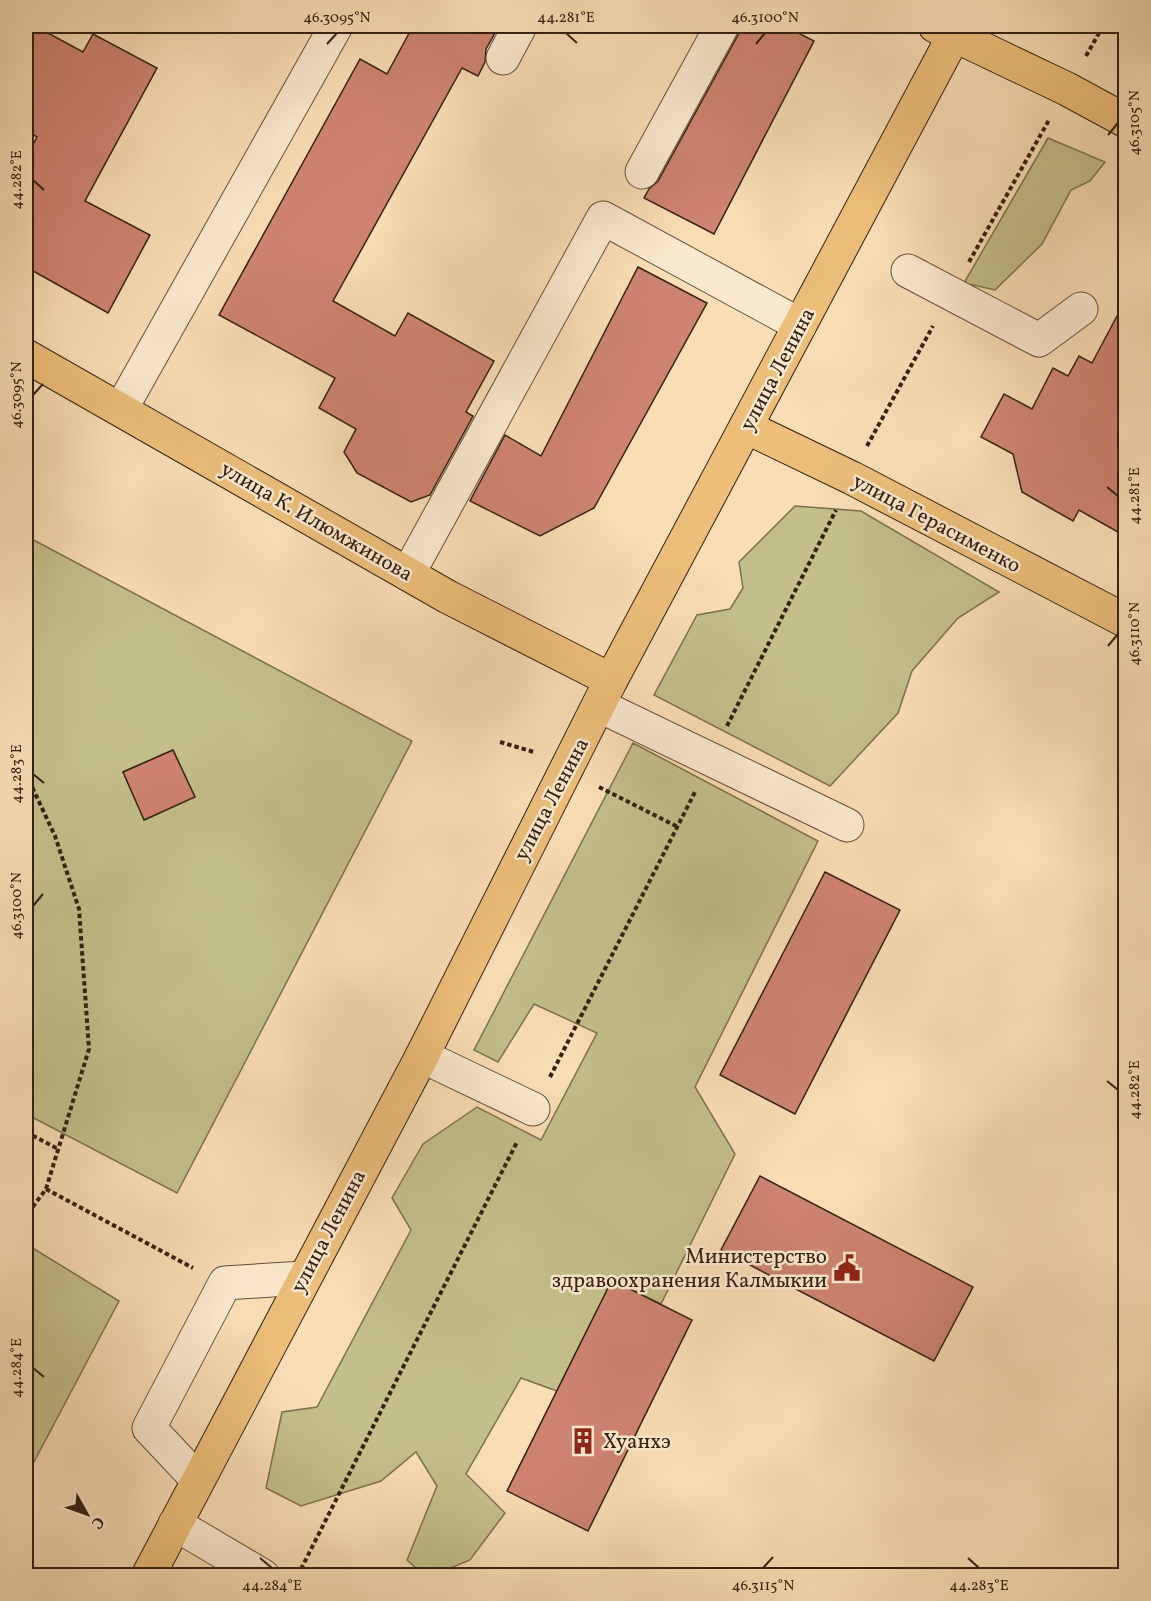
<svg xmlns="http://www.w3.org/2000/svg" width="1151" height="1601" font-family="Vollkorn,serif">
	<style>
		.green { fill: #c3bf8a; stroke: #7c704e; stroke-width: 1.5; fill-rule: evenodd }
		.building { fill: #ce8371; stroke: #342012; stroke-width: 1.5 }
		.lines { fill: none; stroke-linecap: round; stroke-linejoin: round }
		.minor-casing { stroke: #654f3b; stroke-width: 35 }
		.major-casing { stroke: #342012; stroke-width: 35 }
		.path { stroke: #342012; stroke-width: 4; stroke-dasharray: 4.5 3; stroke-linecap: butt }
		.minor { stroke: #fbe9cf; stroke-width: 33 }
		.major { stroke: #ecbe7a; stroke-width: 33 }
		.ticks { fill: none; stroke: #342012; stroke-width: 2 }
		.labels { text-anchor: middle; stroke-width: 5; stroke-linejoin: round; paint-order: stroke }
		.street-label { font-size: 21px; fill: #342012; stroke: #fbe9cf }
		.poi-label { font-size: 21px; fill: #342012; stroke: #fbe9cf; text-anchor: end }
		.neatline { fill: none; stroke: #342012; stroke-width: 2 }
		.ticks-label { font-size: 15px; text-anchor: middle; fill: #342012 }
	</style>
	<rect width="100%" height="100%" fill="#f9ddb5"/>
	<filter id="stains"><feTurbulence type="fractalNoise" baseFrequency=".00333" numOctaves="4"/><feColorMatrix values="0 0 0 0 .2 0 0 0 0 .09 0 0 0 0 .02 0 0 0 .5 -.17"/></filter>
	<radialGradient id="worn" r=".72"><stop offset=".6" stop-color="#630" stop-opacity="0"/><stop offset="1" stop-color="#630" stop-opacity=".3"/></radialGradient>
	<g class="green">
		<path d="M1048 138 1105 162 1090 181 1071 190 1042 244 995 290 964 283Z"/>
		<path d="M795 506 861 511 999 592 958 618 912 671 898 713 830 786 654 695 697 615 730 609 743 588 739 562Z"/>
		<path d="M26 536 412 741 177 1193 26 1114ZM173 750 194 797 145 820 123 772Z"/>
		<path d="M633 743 818 841 695 1087 735 1154 661 1304 612 1281 557 1391 521 1378 466 1474 505 1513 470 1560 431 1576 424 1575 407 1560 437 1486 416 1452 381 1481 301 1506 266 1488 282 1412 317 1407 411 1230 392 1198 423 1144 477 1107 541 1140 597 1033 534 1004 498 1062 474 1050Z"/>
		<path d="M26 1244 119 1301 26 1477Z"/>
	</g>
	<g class="building">
		<path d="M26 26H35L83 52 93 34 157 68 85 201 150 235 108 313 26 267V158L37 137 26 130Z"/>
		<path d="M413 26H499L486 49 485 62 478 76 462 68 333 301 395 336 408 313 494 361 466 412 473 416 430 495 411 502 357 473 344 452 356 429 319 408 335 378 219 315 360 59 387 74Z"/>
		<path d="M741 26H785L814 41 714 234 644 198 649 189 658 181 738 35Z"/>
		<path d="M638 267 707 303 594 508 540 536 470 501 505 435 541 456Z"/>
		<path d="M1125 301V536L1079 510 1073 521 1022 492 1013 454 981 437 1004 394 1032 409 1053 368 1068 376 1079 356 1092 363Z"/>
		<path d="M173 750 195 797 144 820 123 772Z"/>
		<path d="M825 872 900 910 795 1114 720 1075Z"/>
		<path d="M760 1176 973 1287 934 1361 721 1250Z"/>
		<path d="M612 1280 692 1320 588 1531 507 1491Z"/>
	</g>
	<g class="lines">
		<defs>
			<g id="minor">
				<path d="M503 58 520 26"/>
				<path d="M642 172 722 26"/>
				<path d="M908 271 1039 340 1081 309"/>
				<path d="M121 409 336 26"/>
				<path d="M408 574 603 218 800 325"/>
				<path d="M600 706 847 825"/>
				<path d="M422 1056 533 1109"/>
				<path d="M197 1479 149 1428 225 1283 303 1278"/>
				<path d="M175 1524 263 1576"/>
			</g>
			<g id="major">
				<path d="M935 26 1067 89 1126 121"/>
				<path d="M26 356 448 597 611 680"/>
				<path d="M746 427 852 478 1126 621"/>
				<path d="M148 1576 422 1056 611 680 959 26"/>
			</g>
		</defs>
		<use href="#minor" class="minor-casing"/>
		<use href="#major" class="major-casing"/>
		<g class="path">
			<path d="M1085 26 1098 33"/>
			<path d="M1086 56 1103 26"/>
			<path d="M969 262 1049 120"/>
			<path d="M867 446 933 326"/>
			<path d="M727 726 836 510"/>
			<path d="M500 742 534 752"/>
			<path d="M26 774 55 836 79 909 89 1049 46 1189 26 1216"/>
			<path d="M599 787 678 827"/>
			<path d="M550 1077 695 792"/>
			<path d="M26 1132 58 1149"/>
			<path d="M46 1189 193 1268"/>
			<path d="M301 1569 517 1142"/>
		</g>
		<use href="#minor" class="minor"/>
		<use href="#major" class="major"/>
	</g>
	<path class="ticks" d="M566 33 577 43M327 44 337 33M756 44 765 33M1108 135 1118 123M33 180 44 190M33 395 43 384M1107 487 1118 496M1108 646 1118 634M33 774 44 783M33 906 43 894M1107 1081 1118 1090M33 1368 44 1377M260 1558 272 1568M968 1558 979 1568M763 1568 773 1557"/>
	<defs>
		<symbol id="civic-bare" viewBox="-9 -9 18 18"><path d="M-.6-6.5H3V-4.5H.6V-3L4-1V1h2V6H-6V1h2V-1L-.6-3ZM-1.2 2.5V6h2.4V2.5Z" fill="#8f2418" stroke="#fbe9cf" stroke-width="2.5" paint-order="stroke"/></symbol>
		<symbol id="building-bare" viewBox="-9 -9 18 18"><path d="M-4-6H4V6H1V3H-1V6H-4ZM-2.5-4.3h1.7v1.8h-1.7ZM.8-4.3h1.7v1.8H.8ZM-2.5-1h1.7V.8h-1.7ZM.8-1h1.7V.8H.8Z" fill="#8f2418" stroke="#fbe9cf" stroke-width="2.5" paint-order="stroke"/></symbol>
	</defs>
	<g fill-rule="evenodd">
		<use href="#civic-bare" x="828" y="1249" width="38" height="38"/>
		<use href="#building-bare" x="564" y="1422" width="38" height="38"/>
	</g>
	<g class="labels">
		<g class="street-label">
			<text transform="translate(777 369) rotate(-62)" y="7">улица Ленина</text>
			<text transform="translate(317 521) rotate(30)" y="7">улица К. Илюмжинова</text>
			<text transform="translate(937 523) rotate(28)" y="7">улица Герасименко</text>
			<text transform="translate(551 799) rotate(-62)" y="7">улица Ленина</text>
			<text transform="translate(328 1231) rotate(-62)" y="7">улица Ленина</text>
		</g>
		<g class="poi-label">
			<text x="827" y="1263">Министерство<tspan x="827" dy="24">здравоохранения Калмыкии</tspan></text>
			<text x="603" y="1448" text-anchor="start">Хуанхэ</text>
		</g>
	</g>
	<rect width="1151" height="1601" fill="none" stroke="#f9ddb5" stroke-width="66"/>
	<g transform="translate(87 1514) rotate(130)" stroke="#fbe9cf" stroke-width="4.5" paint-order="stroke">
	<path d="M0-4.5L10 22L0 15L-10 22Z" fill="#342012"/>
	<text y="-9" font-size="16" font-weight="bold" text-anchor="middle" fill="#342012">С</text>
	</g>
	<rect x="33" y="33" width="1085" height="1535" class="neatline"/>
	<g class="ticks-label">
		<text x="337" y="22">46.3095°N</text>
		<text x="566" y="22">44.281°E</text>
		<text x="765" y="22">46.3100°N</text>
		<text transform="translate(1134 123) rotate(-90)" y="5">46.3105°N</text>
		<text transform="translate(16 180) rotate(-90)" y="5">44.282°E</text>
		<text transform="translate(16 395) rotate(-90)" y="5">46.3095°N</text>
		<text transform="translate(1134 496) rotate(-90)" y="5">44.281°E</text>
		<text transform="translate(1134 634) rotate(-90)" y="5">46.3110°N</text>
		<text transform="translate(16 774) rotate(-90)" y="5">44.283°E</text>
		<text transform="translate(16 906) rotate(-90)" y="5">46.3100°N</text>
		<text transform="translate(1134 1090) rotate(-90)" y="5">44.282°E</text>
		<text transform="translate(16 1368) rotate(-90)" y="5">44.284°E</text>
		<text x="272" y="1590">44.284°E</text>
		<text x="763" y="1590">46.3115°N</text>
		<text x="979" y="1590">44.283°E</text>
	</g>
	<rect width="100%" height="100%" filter="url(#stains)"/>
	<rect width="100%" height="100%" fill="url(#worn)"/>
</svg>
